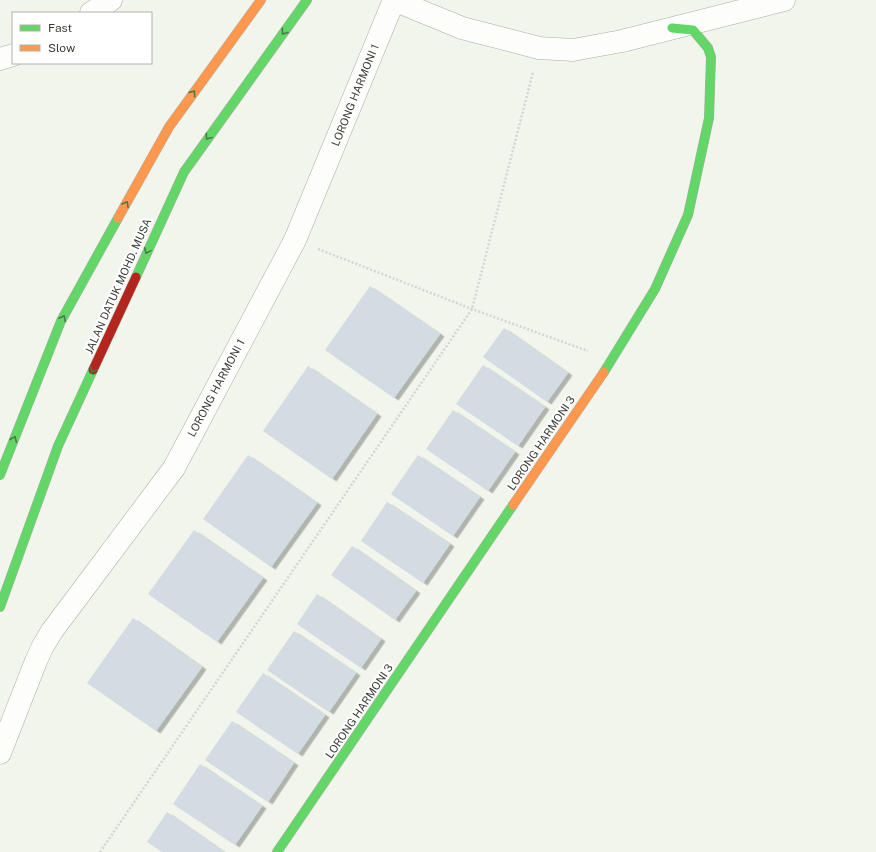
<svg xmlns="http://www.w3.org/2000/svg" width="876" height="852" font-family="'Public Sans',sans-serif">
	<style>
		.building { fill: #d3dce2; filter: url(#shadow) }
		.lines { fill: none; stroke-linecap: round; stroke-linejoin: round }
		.street-casing { stroke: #aaaca6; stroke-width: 23 }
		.fast-casing { stroke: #aaaca6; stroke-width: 10 }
		.slow-casing { stroke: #aaaca6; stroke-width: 10 }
		.jam-casing { stroke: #aaaca6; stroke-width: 10 }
		.path { stroke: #d3d5d2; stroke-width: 2.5; stroke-dasharray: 2 2; stroke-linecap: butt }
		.street { stroke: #fdfefc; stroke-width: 22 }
		.fast { stroke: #63d668; stroke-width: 9 }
		.slow { stroke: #ff974d; stroke-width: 9 }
		.jam { stroke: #b3261e; stroke-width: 9 }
		.oneway { stroke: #4a7a49 }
		.labels { text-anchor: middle; stroke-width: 4; stroke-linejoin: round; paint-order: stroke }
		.street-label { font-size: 11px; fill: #393c35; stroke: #fff }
	</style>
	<defs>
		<filter id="shadow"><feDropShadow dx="4.5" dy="2.5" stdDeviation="0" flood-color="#0004"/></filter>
	</defs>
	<rect width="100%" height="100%" fill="#f1f5ec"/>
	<g class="building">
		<path d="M370 286 440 334 394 398 325 350Z"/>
		<path d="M504 328 568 373 547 402 483 357Z"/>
		<path d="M483 365 545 407 518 446 456 404Z"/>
		<path d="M308 366 377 414 332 479 263 431Z"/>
		<path d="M453 410 515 452 488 491 426 449Z"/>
		<path d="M248 455 317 503 271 567 203 519Z"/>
		<path d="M418 455 480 497 453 536 391 494Z"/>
		<path d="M387 502 450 544 423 583 361 541Z"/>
		<path d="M194 530 263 578 217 642 148 594Z"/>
		<path d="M352 546 416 591 395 620 331 575Z"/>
		<path d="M317 594 381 639 361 668 297 624Z"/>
		<path d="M133 618 202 667 156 731 87 683Z"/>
		<path d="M294 631 356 673 329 712 267 670Z"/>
		<path d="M263 673 325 715 298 754 236 712Z"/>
		<path d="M232 721 294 763 268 802 205 760Z"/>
		<path d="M200 764 262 806 235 845 173 804Z"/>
		<path d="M167 812 224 852H162L147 842Z"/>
	</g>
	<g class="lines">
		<defs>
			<g id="street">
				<path d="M394 0 462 28 539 48 573 50 622 41 784 0"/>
				<path d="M91 13 111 0"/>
				<path d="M0 59 13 55"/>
				<path d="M0 753 36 661 43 646 52 631 174 468 295 240 394 0"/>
			</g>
			<g id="fast">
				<path d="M136 277 184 172 307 0"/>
				<path d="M604 372 655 289 688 215 709 118 711 57 708 48 693 30 672 28"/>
				<path d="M0 475 61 321 118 218"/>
				<path d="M0 607 58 446 93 370"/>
				<path d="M277 852 513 505"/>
			</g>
			<g id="slow">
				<path d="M118 218 169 127 261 0"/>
				<path d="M513 505 604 372"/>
			</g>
			<path id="jam" d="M93 370 136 277"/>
		</defs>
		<use href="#street" class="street-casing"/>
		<use href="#fast" class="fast-casing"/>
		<use href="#slow" class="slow-casing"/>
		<use href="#jam" class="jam-casing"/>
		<g class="path">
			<path d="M318 249 472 309 588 351"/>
			<path d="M100 852 472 309 533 72"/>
		</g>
		<use href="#street" class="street"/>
		<use href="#fast" class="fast"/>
		<use href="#slow" class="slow"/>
		<use href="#jam" class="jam"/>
	</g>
	<defs><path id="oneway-chevron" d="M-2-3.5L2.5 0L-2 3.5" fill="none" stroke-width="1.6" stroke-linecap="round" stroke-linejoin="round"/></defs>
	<g class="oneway">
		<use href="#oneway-chevron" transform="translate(284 32) rotate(126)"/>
		<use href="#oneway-chevron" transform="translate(193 93) rotate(-54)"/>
		<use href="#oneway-chevron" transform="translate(208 137) rotate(126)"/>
		<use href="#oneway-chevron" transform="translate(126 204) rotate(-61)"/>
		<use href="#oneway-chevron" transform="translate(147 251) rotate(114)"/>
		<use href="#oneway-chevron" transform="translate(63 318) rotate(-63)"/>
		<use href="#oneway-chevron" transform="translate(93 370) rotate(114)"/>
		<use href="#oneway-chevron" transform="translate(14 439) rotate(-68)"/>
	</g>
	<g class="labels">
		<g class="street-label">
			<text transform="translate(355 95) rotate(-68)" y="4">LORONG HARMONI 1</text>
			<text transform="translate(118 286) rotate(-66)" y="4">JALAN DATUK MOHD. MUSA</text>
			<text transform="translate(216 388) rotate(-62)" y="4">LORONG HARMONI 1</text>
			<text transform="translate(541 443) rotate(-56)" y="4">LORONG HARMONI 3</text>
			<text transform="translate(359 711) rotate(-56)" y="4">LORONG HARMONI 3</text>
		</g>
	</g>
	<rect x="12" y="12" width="140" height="52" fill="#ffffff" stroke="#b0b1ae"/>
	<rect x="20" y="25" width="20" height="6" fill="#63d668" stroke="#b0b1ae"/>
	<text x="48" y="32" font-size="12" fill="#393c35">Fast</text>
	<rect x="20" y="45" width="20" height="6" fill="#ff974d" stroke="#b0b1ae"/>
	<text x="48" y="52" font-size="12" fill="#393c35">Slow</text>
</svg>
